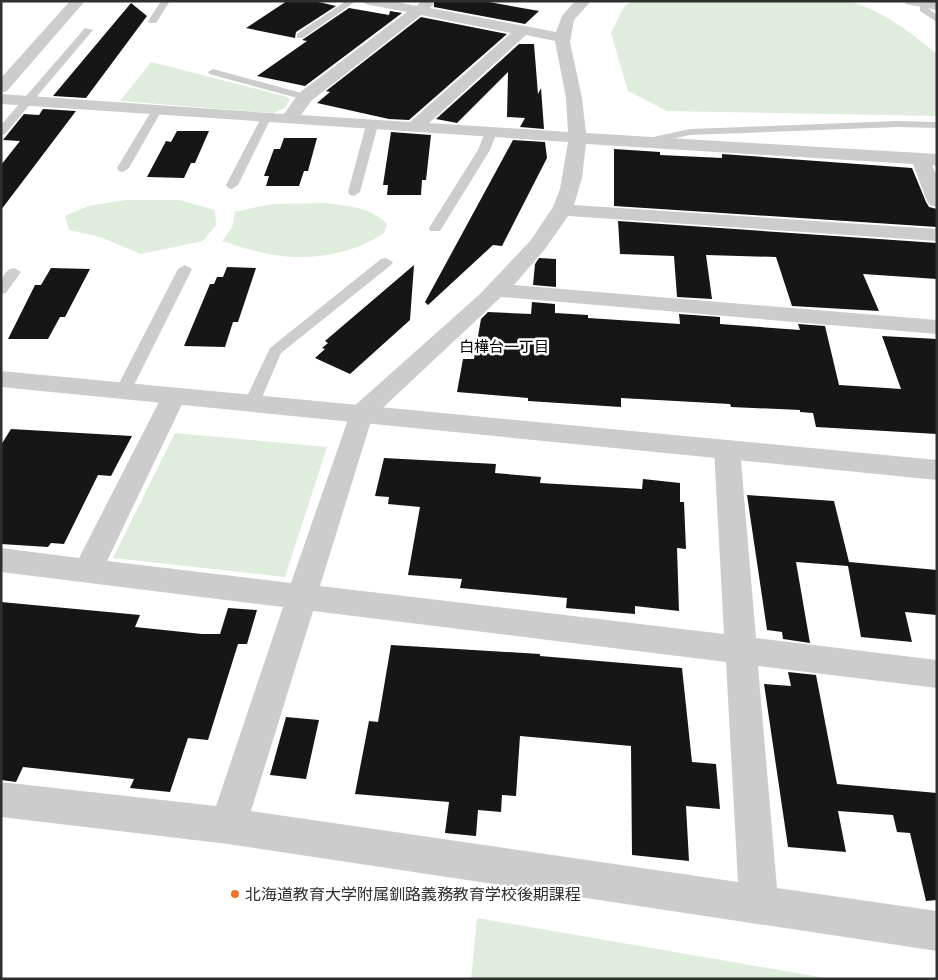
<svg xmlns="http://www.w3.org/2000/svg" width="938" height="980" font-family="'DM Sans','Noto Sans JP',sans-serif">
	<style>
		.green { fill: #deeddc }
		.building { fill: #161616 }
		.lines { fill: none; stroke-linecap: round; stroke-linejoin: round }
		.service { fill: #ccc; fill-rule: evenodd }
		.minor { fill: #ccc; fill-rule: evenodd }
		.tertiary { fill: #ccc; fill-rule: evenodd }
		.poi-dot { fill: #f27226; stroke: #fff; stroke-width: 2 }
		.labels { text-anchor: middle; stroke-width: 5; stroke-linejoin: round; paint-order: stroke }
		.neighbourhood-label { font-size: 15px; fill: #000; stroke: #fff }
		.near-poi-label { font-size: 16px; fill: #2f2f2f; stroke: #fff; text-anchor: start }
	</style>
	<rect width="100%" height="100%" fill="#fff"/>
	<g class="green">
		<path d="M632 1H848C882 10 910 32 937 54V116L667 111 628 91 611 33 624 7Z"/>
		<path d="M151 62 284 96 290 99 285 108 273 113 120 101Z"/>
		<path d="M126 200H179L215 210 216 225 203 241 141 254 100 237 69 230 65 216 88 206Z"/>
		<path d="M325 203C348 206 371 207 387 224L384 233C354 254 312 261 275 255 257 253 239 246 222 241L232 228 235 212 271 204Z"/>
		<path d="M175 433 327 447 285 577 113 558Z"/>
		<path d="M477 918 831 979H471Z"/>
	</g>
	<g class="building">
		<path d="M287 1H314L336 6 296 32 295 38 246 28Z"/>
		<path d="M434 1H483L539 11 525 24 434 7Z"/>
		<path d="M131 3 147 16 86 98 53 96Z"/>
		<path d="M349 8 389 15 390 11 402 13 305 86 257 76 307 41 302 40Z"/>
		<path d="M421 17 507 34 409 120 389 119 317 103 330 92 326 91Z"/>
		<path d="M519 44H534L538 94 541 88 544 129 520 127 525 118 507 117 508 72 457 123 436 119Z"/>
		<path d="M43 109 76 111 1 210V165L20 141 3 140 24 114 39 115Z"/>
		<path d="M177 131H209L195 163H191L184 178 147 177 166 141 171 142Z"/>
		<path d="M391 132 431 135 426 180H422L421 195H387L388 185H383Z"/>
		<path d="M284 138H317L308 171H304L299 186H266L269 176H264L274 149H280Z"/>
		<path d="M513 140 545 142 547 158 502 246 493 245 428 305 425 302Z"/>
		<path d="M614 149 660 152V155L722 158V154L912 168 926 202 929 207 937 209V227L614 206Z"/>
		<path d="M618 221 937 243V279L863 274 879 311 792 306 776 257 706 255 712 299 677 297 674 256 620 254Z"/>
		<path d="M539 258 556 259V287L533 285 535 264Z"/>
		<path d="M414 265 410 320 350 374 315 358 325 349 322 348 328 343 325 341Z"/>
		<path d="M227 267 256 268 238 322H233L225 347 184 346 210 284H214L217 277H223Z"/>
		<path d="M51 268 90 269 65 317H60L48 339H8L35 285H41Z"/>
		<path d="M532 302 555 304V313L588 315V318L680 324 679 314 720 317V324L800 330 798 324 825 326 839 385 901 389 882 336 937 339V434L816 427 813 413 800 412V410L731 407 730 404 621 398V407L528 401V398L457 392 463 359H474L481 319 488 312 531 314Z"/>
		<path d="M11 429 132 436 111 476 98 475 64 544 51 543 48 547 1 544V445Z"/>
		<path d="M384 458 496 464 495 473 541 477 540 483 642 489 643 479 680 483V502H684L686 549 677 548 679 611 635 606V614L566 608 567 598 460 588 462 579 408 575 420 507 388 504 389 497 375 496Z"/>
		<path d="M747 495 834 501 849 562 937 570V615L905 612 912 642 861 637 848 566 796 562 810 643 783 639 782 632 767 630Z"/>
		<path d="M1 602 140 615 135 627 202 634H220L228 608 257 610 247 644H238L208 740 188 738 170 792 130 788 134 779 23 767 16 782 1 780Z"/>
		<path d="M391 645 540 654V656L682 668 692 762 716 764 720 809 686 806 689 861 632 855 631 746 520 736 516 796 502 795 501 812 478 810 476 836 445 833 449 802 355 794 369 721 378 722Z"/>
		<path d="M788 672 816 675 837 784 937 793V900L926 901 910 833 897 832 893 815 838 811 846 852 788 847 764 684 791 686Z"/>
		<path d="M286 717 319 720 306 779 270 775Z"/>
	</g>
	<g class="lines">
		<g class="service">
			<path d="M161 1H170L156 23H150L148 21Z"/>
			<path d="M346 1H356L303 38H297V34Z"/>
			<path d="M920 1H926L928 8 937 15V22L920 11Z"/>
			<path d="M85 28 93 30 5 134 1 135V125Z"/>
			<path d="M213 69 309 95 310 97 305 100 209 74 208 72Z"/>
			<path d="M157 107 162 110 129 168 123 172 119 171 117 168 152 110Z"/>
			<path d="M266 115 271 118 238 185 232 189 228 188 226 185 261 118Z"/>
			<path d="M897 121 937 122V128L897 127 690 135 648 144 642 141 644 139 690 129Z"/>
			<path d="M372 122 378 125 360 192 354 196 350 195 348 192 366 125Z"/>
			<path d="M491 129 497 132 490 150 440 231H430L429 228 478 150 485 132Z"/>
			<path d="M386 258 393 262 391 265 281 353 258 407H246L244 403 270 348 381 259Z"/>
			<path d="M185 265 192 269 129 395H117L115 391 178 269Z"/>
			<path d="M14 268 21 272 6 293 1 294C1 283 1 271 14 268Z"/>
		</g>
		<g class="minor">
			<path d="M70 1H85L7 91 1 93V78Z"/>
			<path d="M363 1H393L416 6 422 1H432L434 4 430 8 556 32 562 16 575 1H591L574 20 570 42 582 98 586 133 937 154V166L932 165 937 177V207L930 205 927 201 913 164 586 144 582 178 574 205 937 229V241L568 216 545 249 514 285 937 320V334L501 297 372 418 320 586 724 634 714 449 718 442 727 440 736 442 740 449 756 638 937 660V688L758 666 777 888 937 911V951L228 844 1 817V782L216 806 283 607 1 572V548L79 558 162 396 165 390 174 388 183 390 186 396 107 561 291 583 352 408 480 294 531 240 553 207 560 189 568 142 1 104V94L284 114 299 93 407 12 365 4ZM421 15 511 33 410 122 301 115 311 101ZM526 35 555 41 566 98 568 132 429 123ZM313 611 726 662 738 882 251 811Z"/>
			<path d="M904 1 937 2V10L906 4Z"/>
		</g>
		<path class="tertiary" d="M1 371 937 460V480L1 387Z"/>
	</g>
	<circle class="poi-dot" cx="235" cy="894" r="5"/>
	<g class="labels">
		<g class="neighbourhood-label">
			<text x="504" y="352">白樺台一丁目</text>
		</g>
		<g class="near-poi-label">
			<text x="245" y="900">北海道教育大学附属釧路義務教育学校後期課程</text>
		</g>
	</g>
	<rect width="938" height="980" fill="none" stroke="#2f2f2f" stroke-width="5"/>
</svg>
